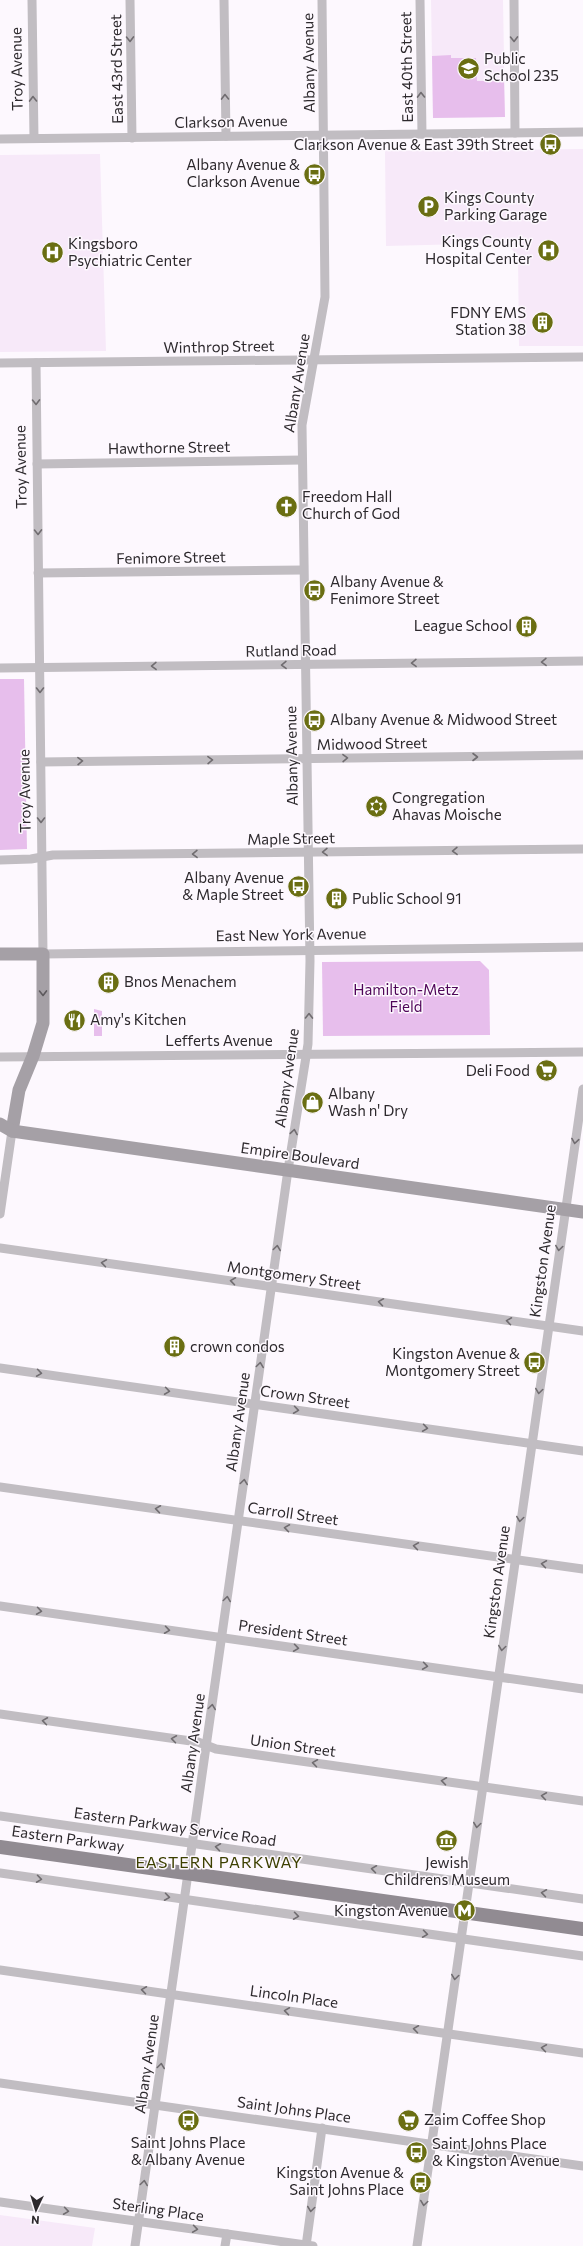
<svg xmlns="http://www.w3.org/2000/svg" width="583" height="2246" font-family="Commissioner,sans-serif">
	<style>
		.built { fill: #f7e9f9 }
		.green { fill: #e7beec }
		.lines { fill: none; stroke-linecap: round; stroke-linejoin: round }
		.minor { stroke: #c1bdc2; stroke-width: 9 }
		.secondary { stroke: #a5a0a6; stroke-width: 13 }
		.primary { stroke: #918b92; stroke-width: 14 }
		.oneway { stroke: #706c70 }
		.oneway2 { stroke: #5d595d }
		.labels { text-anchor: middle; stroke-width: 3; stroke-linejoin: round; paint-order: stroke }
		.poi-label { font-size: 15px; fill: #2d292d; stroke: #fdf8fe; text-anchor: start }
		.street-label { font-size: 15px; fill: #2d292d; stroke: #fdf8fe }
		.park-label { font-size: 15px; fill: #4f0559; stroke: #fdf8fe }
		.neighbourhood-label { font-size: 16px; letter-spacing: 1px; fill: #3c3f00; stroke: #fdf8fe }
	</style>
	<rect width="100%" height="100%" fill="#fdf8fe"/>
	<g class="built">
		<path d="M431 0H503L505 117 433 118Z"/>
		<path d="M583 149V346H519L518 256 506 243 386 246 385 151Z"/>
		<path d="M100 154 106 351 0 352V155Z"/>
		<path d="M0 2215 95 2228 92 2246H0Z"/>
	</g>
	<g class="green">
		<path d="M451 55V58H476L477 81H504L505 117 433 118 432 56Z"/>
		<path d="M0 679H24L27 849 0 850Z"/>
		<path d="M480 961 489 970 490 1035 323 1036 322 962Z"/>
		<path d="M94 1009 102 1011V1036H94Z"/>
	</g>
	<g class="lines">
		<g class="minor">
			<path d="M32 0 34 138"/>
			<path d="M130 0 132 138"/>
			<path d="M224 0 226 136"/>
			<path d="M420 0 422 134"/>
			<path d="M514 0 515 133"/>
			<path d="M0 139 583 132"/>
			<path d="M0 363 583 357"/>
			<path d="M36 363 43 954 583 947"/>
			<path d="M37 464 302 460"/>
			<path d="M38 573 303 570"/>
			<path d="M0 668 583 661"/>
			<path d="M41 762 583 755"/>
			<path d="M0 860 31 859 53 855 583 849"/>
			<path d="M0 1057 583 1052"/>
			<path d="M0 1214 12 1131"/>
			<path d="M0 1248 583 1331"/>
			<path d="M0 1368 583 1451"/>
			<path d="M0 1487 583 1569"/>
			<path d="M0 1606 583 1689"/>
			<path d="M0 1714 198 1742 216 1749 583 1801"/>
			<path d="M0 1816 583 1899"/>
			<path d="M0 1873 583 1956"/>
			<path d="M0 1970 583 2053"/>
			<path d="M0 2083 583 2166"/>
			<path d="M0 2202 313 2246"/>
			<path d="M135 2246 288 1170 308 1044 310 961 302 425 325 297 322 0"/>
			<path d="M225 2246 227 2234"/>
			<path d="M306 2246 322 2128"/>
			<path d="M417 2246 583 1089"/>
		</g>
		<g class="secondary">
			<path d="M0 954H43V1023L33 1056 19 1090 12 1131"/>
			<path d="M0 1124 12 1131 583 1212"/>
		</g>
		<path class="primary" d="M0 1847 583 1929"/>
	</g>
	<defs><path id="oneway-chevron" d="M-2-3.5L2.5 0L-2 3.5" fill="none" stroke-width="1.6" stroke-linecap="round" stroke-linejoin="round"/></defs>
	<g class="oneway">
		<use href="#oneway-chevron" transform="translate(130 39) rotate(89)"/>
		<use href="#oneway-chevron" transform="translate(514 39) rotate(89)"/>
		<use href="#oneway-chevron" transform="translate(421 95) rotate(-91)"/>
		<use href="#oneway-chevron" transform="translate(225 97) rotate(-91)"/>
		<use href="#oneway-chevron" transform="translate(33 99) rotate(-91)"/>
		<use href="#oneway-chevron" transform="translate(36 402) rotate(89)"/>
		<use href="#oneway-chevron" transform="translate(38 532) rotate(89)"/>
		<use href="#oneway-chevron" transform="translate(544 662) rotate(179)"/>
		<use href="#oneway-chevron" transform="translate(414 663) rotate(179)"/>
		<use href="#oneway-chevron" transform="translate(284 665) rotate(179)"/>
		<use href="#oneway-chevron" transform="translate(154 666) rotate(179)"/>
		<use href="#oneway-chevron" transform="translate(40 690) rotate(90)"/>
		<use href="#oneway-chevron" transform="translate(475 757)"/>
		<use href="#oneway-chevron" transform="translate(345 758) rotate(-1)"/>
		<use href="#oneway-chevron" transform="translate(210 760) rotate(-1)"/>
		<use href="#oneway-chevron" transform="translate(80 761) rotate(-1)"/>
		<use href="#oneway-chevron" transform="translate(41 820) rotate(90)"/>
		<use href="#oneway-chevron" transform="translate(455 851) rotate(179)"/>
		<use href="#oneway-chevron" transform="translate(325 852) rotate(179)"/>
		<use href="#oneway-chevron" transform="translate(195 854) rotate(179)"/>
		<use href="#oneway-chevron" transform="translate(309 1016) rotate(-89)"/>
		<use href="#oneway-chevron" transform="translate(294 1132) rotate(-81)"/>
		<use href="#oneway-chevron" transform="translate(575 1141) rotate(99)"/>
		<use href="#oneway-chevron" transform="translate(277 1248) rotate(-82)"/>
		<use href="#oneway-chevron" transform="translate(559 1248) rotate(98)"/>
		<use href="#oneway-chevron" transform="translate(104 1263) rotate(-172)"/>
		<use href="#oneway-chevron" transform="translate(233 1281) rotate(-172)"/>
		<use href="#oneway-chevron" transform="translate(381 1302) rotate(-172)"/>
		<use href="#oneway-chevron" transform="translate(509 1321) rotate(-172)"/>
		<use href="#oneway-chevron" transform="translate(260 1365) rotate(-82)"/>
		<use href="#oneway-chevron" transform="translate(39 1373) rotate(8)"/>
		<use href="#oneway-chevron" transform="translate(167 1391) rotate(8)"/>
		<use href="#oneway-chevron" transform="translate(539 1391) rotate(98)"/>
		<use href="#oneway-chevron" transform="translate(296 1410) rotate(8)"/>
		<use href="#oneway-chevron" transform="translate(425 1428) rotate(8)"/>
		<use href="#oneway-chevron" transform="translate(244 1482) rotate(-82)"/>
		<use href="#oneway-chevron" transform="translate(158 1509) rotate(-172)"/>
		<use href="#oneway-chevron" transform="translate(520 1519) rotate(98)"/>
		<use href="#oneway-chevron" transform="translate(287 1528) rotate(-172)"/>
		<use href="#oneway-chevron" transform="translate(416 1546) rotate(-172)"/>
		<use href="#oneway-chevron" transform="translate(544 1564) rotate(-172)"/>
		<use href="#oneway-chevron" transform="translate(227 1599) rotate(-82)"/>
		<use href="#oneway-chevron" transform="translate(39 1611) rotate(8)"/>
		<use href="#oneway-chevron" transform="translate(167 1630) rotate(8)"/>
		<use href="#oneway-chevron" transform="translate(296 1648) rotate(8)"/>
		<use href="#oneway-chevron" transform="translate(502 1648) rotate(98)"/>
		<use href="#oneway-chevron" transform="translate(425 1666) rotate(8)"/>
		<use href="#oneway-chevron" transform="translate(212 1707) rotate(-82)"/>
		<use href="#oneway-chevron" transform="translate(45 1721) rotate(-172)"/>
		<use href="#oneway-chevron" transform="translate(174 1739) rotate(-172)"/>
		<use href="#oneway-chevron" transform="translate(315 1763) rotate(-172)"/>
		<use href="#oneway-chevron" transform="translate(444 1781) rotate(-172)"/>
		<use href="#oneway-chevron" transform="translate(544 1796) rotate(-172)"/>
		<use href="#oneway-chevron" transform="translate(477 1825) rotate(98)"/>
		<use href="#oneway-chevron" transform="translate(218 1847) rotate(-172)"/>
		<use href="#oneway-chevron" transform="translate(374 1869) rotate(-172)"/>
		<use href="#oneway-chevron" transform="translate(39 1879) rotate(8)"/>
		<use href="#oneway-chevron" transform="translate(544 1893) rotate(-172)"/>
		<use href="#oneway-chevron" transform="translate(167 1897) rotate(8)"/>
		<use href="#oneway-chevron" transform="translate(296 1916) rotate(8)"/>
		<use href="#oneway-chevron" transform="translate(425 1934) rotate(8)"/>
		<use href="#oneway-chevron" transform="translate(455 1977) rotate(98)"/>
		<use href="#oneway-chevron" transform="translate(144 1990) rotate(-172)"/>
		<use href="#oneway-chevron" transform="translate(287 2011) rotate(-172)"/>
		<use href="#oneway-chevron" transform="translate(416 2029) rotate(-172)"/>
		<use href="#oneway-chevron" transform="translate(544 2048) rotate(-172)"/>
		<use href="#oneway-chevron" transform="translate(161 2066) rotate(-82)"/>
		<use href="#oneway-chevron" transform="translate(144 2183) rotate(-82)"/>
		<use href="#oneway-chevron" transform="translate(424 2203) rotate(98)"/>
		<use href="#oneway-chevron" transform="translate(311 2209) rotate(98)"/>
		<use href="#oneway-chevron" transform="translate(66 2211) rotate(8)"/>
		<use href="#oneway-chevron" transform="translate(195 2229) rotate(8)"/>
	</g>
	<use class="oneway2" href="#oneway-chevron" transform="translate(43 993) rotate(89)"/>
	<defs>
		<symbol id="school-disc" viewBox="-11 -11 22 22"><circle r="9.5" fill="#6a6e12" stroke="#fdf8fe"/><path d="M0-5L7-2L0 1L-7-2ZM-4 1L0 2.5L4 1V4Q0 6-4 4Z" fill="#fff"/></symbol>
		<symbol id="bus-disc" viewBox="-11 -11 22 22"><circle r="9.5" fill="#6a6e12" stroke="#fdf8fe"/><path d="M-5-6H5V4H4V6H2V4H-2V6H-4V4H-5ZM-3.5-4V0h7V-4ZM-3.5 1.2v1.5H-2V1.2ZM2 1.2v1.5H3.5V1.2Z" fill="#fff"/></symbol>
		<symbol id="parking-disc" viewBox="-11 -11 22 22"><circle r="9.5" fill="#6a6e12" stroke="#fdf8fe"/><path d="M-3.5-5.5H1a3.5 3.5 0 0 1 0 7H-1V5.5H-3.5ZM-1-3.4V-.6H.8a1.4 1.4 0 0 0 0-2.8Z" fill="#fff"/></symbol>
		<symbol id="hospital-disc" viewBox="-11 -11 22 22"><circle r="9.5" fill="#6a6e12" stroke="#fdf8fe"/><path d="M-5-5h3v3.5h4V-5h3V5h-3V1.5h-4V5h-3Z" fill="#fff"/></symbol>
		<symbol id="building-disc" viewBox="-11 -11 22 22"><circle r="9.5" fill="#6a6e12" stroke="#fdf8fe"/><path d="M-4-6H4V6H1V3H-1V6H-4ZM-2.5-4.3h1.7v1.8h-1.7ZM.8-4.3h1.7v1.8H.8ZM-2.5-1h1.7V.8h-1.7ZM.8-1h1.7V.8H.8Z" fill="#fff"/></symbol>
		<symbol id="church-disc" viewBox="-11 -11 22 22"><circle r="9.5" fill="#6a6e12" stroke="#fdf8fe"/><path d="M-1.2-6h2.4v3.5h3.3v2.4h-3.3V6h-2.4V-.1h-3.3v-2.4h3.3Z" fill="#fff"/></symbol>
		<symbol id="synagogue-disc" viewBox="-11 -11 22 22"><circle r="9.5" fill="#6a6e12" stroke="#fdf8fe"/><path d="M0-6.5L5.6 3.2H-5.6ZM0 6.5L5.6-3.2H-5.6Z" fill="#fff"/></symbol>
		<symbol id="restaurant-disc" viewBox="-11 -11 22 22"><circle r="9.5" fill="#6a6e12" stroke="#fdf8fe"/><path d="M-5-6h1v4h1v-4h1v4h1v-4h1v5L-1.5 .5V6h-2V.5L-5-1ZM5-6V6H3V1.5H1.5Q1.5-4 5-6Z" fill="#fff"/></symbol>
		<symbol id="supermarket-disc" viewBox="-11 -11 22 22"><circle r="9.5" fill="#6a6e12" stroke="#fdf8fe"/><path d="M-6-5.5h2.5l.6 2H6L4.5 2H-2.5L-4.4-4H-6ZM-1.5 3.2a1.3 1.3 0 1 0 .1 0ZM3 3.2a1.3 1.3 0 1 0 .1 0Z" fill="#fff"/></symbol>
		<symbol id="shop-disc" viewBox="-11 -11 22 22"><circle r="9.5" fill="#6a6e12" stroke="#fdf8fe"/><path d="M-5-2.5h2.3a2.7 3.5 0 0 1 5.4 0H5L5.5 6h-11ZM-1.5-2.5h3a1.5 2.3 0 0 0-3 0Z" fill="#fff"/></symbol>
		<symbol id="museum-disc" viewBox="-11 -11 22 22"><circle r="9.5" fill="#6a6e12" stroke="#fdf8fe"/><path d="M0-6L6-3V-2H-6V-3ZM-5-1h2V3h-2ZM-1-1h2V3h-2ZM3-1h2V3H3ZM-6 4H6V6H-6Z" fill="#fff"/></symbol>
		<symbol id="metro-disc" viewBox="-11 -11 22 22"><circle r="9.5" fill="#6a6e12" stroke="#fdf8fe"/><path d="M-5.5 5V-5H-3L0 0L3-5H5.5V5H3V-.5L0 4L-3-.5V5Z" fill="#fff"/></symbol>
	</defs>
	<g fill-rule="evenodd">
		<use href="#school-disc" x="456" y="56" width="25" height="25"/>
		<use href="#bus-disc" x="538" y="132" width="25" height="25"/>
		<use href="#bus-disc" x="302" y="162" width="25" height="25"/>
		<use href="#parking-disc" x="416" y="194" width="25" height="25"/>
		<use href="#hospital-disc" x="536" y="238" width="25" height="25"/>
		<use href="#hospital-disc" x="40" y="240" width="25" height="25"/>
		<use href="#building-disc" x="530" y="310" width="25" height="25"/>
		<use href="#church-disc" x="274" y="494" width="25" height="25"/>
		<use href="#bus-disc" x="302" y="578" width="25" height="25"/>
		<use href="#building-disc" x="514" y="614" width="25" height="25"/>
		<use href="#bus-disc" x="302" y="708" width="25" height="25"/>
		<use href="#synagogue-disc" x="364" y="794" width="25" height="25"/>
		<use href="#bus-disc" x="286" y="874" width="25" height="25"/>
		<use href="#building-disc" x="324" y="886" width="25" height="25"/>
		<use href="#building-disc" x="96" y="970" width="25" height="25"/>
		<use href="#restaurant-disc" x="62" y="1008" width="25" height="25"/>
		<use href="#supermarket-disc" x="534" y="1058" width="25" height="25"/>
		<use href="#shop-disc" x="300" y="1090" width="25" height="25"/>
		<use href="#building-disc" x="162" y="1334" width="25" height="25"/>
		<use href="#bus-disc" x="522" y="1350" width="25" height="25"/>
		<use href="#museum-disc" x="434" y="1828" width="25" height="25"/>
		<use href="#metro-disc" x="452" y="1898" width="25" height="25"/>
		<use href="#bus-disc" x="176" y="2108" width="25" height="25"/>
		<use href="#supermarket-disc" x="396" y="2108" width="25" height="25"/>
		<use href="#bus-disc" x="404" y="2140" width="25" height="25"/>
		<use href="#bus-disc" x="408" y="2170" width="25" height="25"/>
	</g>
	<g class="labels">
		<g class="poi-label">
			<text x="484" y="64">Public<tspan x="484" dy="17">School 235</tspan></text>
			<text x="534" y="150" text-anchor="end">Clarkson Avenue &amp; East 39th Street</text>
			<text x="300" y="170" text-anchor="end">Albany Avenue &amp;<tspan x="300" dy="17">Clarkson Avenue</tspan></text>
			<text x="444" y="203">Kings County<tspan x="444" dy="17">Parking Garage</tspan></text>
			<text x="532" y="247" text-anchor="end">Kings County<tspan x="532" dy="17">Hospital Center</tspan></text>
			<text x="68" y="249">Kingsboro<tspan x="68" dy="17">Psychiatric Center</tspan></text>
			<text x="526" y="318" text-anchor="end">FDNY EMS<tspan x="526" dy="17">Station 38</tspan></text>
			<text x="302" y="502">Freedom Hall<tspan x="302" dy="17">Church of God</tspan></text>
			<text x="330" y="587">Albany Avenue &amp;<tspan x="330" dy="17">Fenimore Street</tspan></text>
			<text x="512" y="631" text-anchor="end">League School</text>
			<text x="330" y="725">Albany Avenue &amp; Midwood Street</text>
			<text x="392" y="803">Congregation<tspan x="392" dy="17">Ahavas Moische</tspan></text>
			<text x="284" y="883" text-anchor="end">Albany Avenue<tspan x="284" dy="17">&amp; Maple Street</tspan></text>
			<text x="352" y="904">Public School 91</text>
			<text x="124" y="987">Bnos Menachem</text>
			<text x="90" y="1025">Amy's Kitchen</text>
			<text x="530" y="1076" text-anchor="end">Deli Food</text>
			<text x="328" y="1099">Albany<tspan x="328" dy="17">Wash n' Dry</tspan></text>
			<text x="190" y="1352">crown condos</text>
			<text x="520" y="1359" text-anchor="end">Kingston Avenue &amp;<tspan x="520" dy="17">Montgomery Street</tspan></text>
			<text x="447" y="1868" text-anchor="middle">Jewish<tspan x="447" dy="17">Childrens Museum</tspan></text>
			<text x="448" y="1916" text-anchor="end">Kingston Avenue</text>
			<text x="424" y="2125">Zaim Coffee Shop</text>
			<text x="188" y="2148" text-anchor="middle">Saint Johns Place<tspan x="188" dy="17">&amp; Albany Avenue</tspan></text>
			<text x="432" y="2149">Saint Johns Place<tspan x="432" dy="17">&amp; Kingston Avenue</tspan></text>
			<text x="404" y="2178" text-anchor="end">Kingston Avenue &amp;<tspan x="404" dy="17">Saint Johns Place</tspan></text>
		</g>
		<g class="street-label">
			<text transform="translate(309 63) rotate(-91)" y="5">Albany Avenue</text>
			<text transform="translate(407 67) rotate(-91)" y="5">East 40th Street</text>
			<text transform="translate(17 69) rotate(-91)" y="5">Troy Avenue</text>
			<text transform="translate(117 69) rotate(-91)" y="5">East 43rd Street</text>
			<text transform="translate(231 122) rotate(-1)" y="5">Clarkson Avenue</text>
			<text transform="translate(219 347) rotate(-1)" y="5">Winthrop Street</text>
			<text transform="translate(297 383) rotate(-81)" y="5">Albany Avenue</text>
			<text transform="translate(169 448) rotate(-1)" y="5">Hawthorne Street</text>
			<text transform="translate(21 467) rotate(-91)" y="5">Troy Avenue</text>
			<text transform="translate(171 558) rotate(-1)" y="5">Fenimore Street</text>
			<text transform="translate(291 651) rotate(-1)" y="5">Rutland Road</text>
			<text transform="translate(372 744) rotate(-1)" y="5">Midwood Street</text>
			<text transform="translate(292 756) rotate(-91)" y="5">Albany Avenue</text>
			<text transform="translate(25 791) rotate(-91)" y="5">Troy Avenue</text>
			<text transform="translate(291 839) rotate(-1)" y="5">Maple Street</text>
			<text transform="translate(291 935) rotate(-1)" y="5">East New York Avenue</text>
			<text x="219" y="1046">Lefferts Avenue</text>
			<text transform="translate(287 1078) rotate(-82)" y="5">Albany Avenue</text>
			<text transform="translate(300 1156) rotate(8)" y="5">Empire Boulevard</text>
			<text transform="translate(543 1261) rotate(-82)" y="5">Kingston Avenue</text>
			<text transform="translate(294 1276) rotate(8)" y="5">Montgomery Street</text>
			<text transform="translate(305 1397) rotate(8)" y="5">Crown Street</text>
			<text transform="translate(238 1422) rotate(-82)" y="5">Albany Avenue</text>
			<text transform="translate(293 1514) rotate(8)" y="5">Carroll Street</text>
			<text transform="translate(497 1582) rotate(-82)" y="5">Kingston Avenue</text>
			<text transform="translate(293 1633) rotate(8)" y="5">President Street</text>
			<text transform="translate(193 1743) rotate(-82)" y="5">Albany Avenue</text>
			<text transform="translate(293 1746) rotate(8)" y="5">Union Street</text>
			<text transform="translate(175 1827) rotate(8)" y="5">Eastern Parkway Service Road</text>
			<text transform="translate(68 1839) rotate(8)" y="5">Eastern Parkway</text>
			<text transform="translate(294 1997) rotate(8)" y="5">Lincoln Place</text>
			<text transform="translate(147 2064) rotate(-82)" y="5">Albany Avenue</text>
			<text transform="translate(294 2110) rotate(8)" y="5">Saint Johns Place</text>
			<text transform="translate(158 2210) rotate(8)" y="5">Sterling Place</text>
		</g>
		<g class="park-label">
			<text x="406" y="995">Hamilton-Metz<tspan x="406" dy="17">Field</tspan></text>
		</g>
		<g class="neighbourhood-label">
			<text x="219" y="1868">EASTERN PARKWAY</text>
		</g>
	</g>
	<g transform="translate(36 2210) rotate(184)" stroke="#fdf8fe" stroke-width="3" paint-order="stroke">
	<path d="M0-3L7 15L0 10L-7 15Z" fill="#2d292d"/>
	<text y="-6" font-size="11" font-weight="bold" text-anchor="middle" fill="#2d292d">N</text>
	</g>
</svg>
